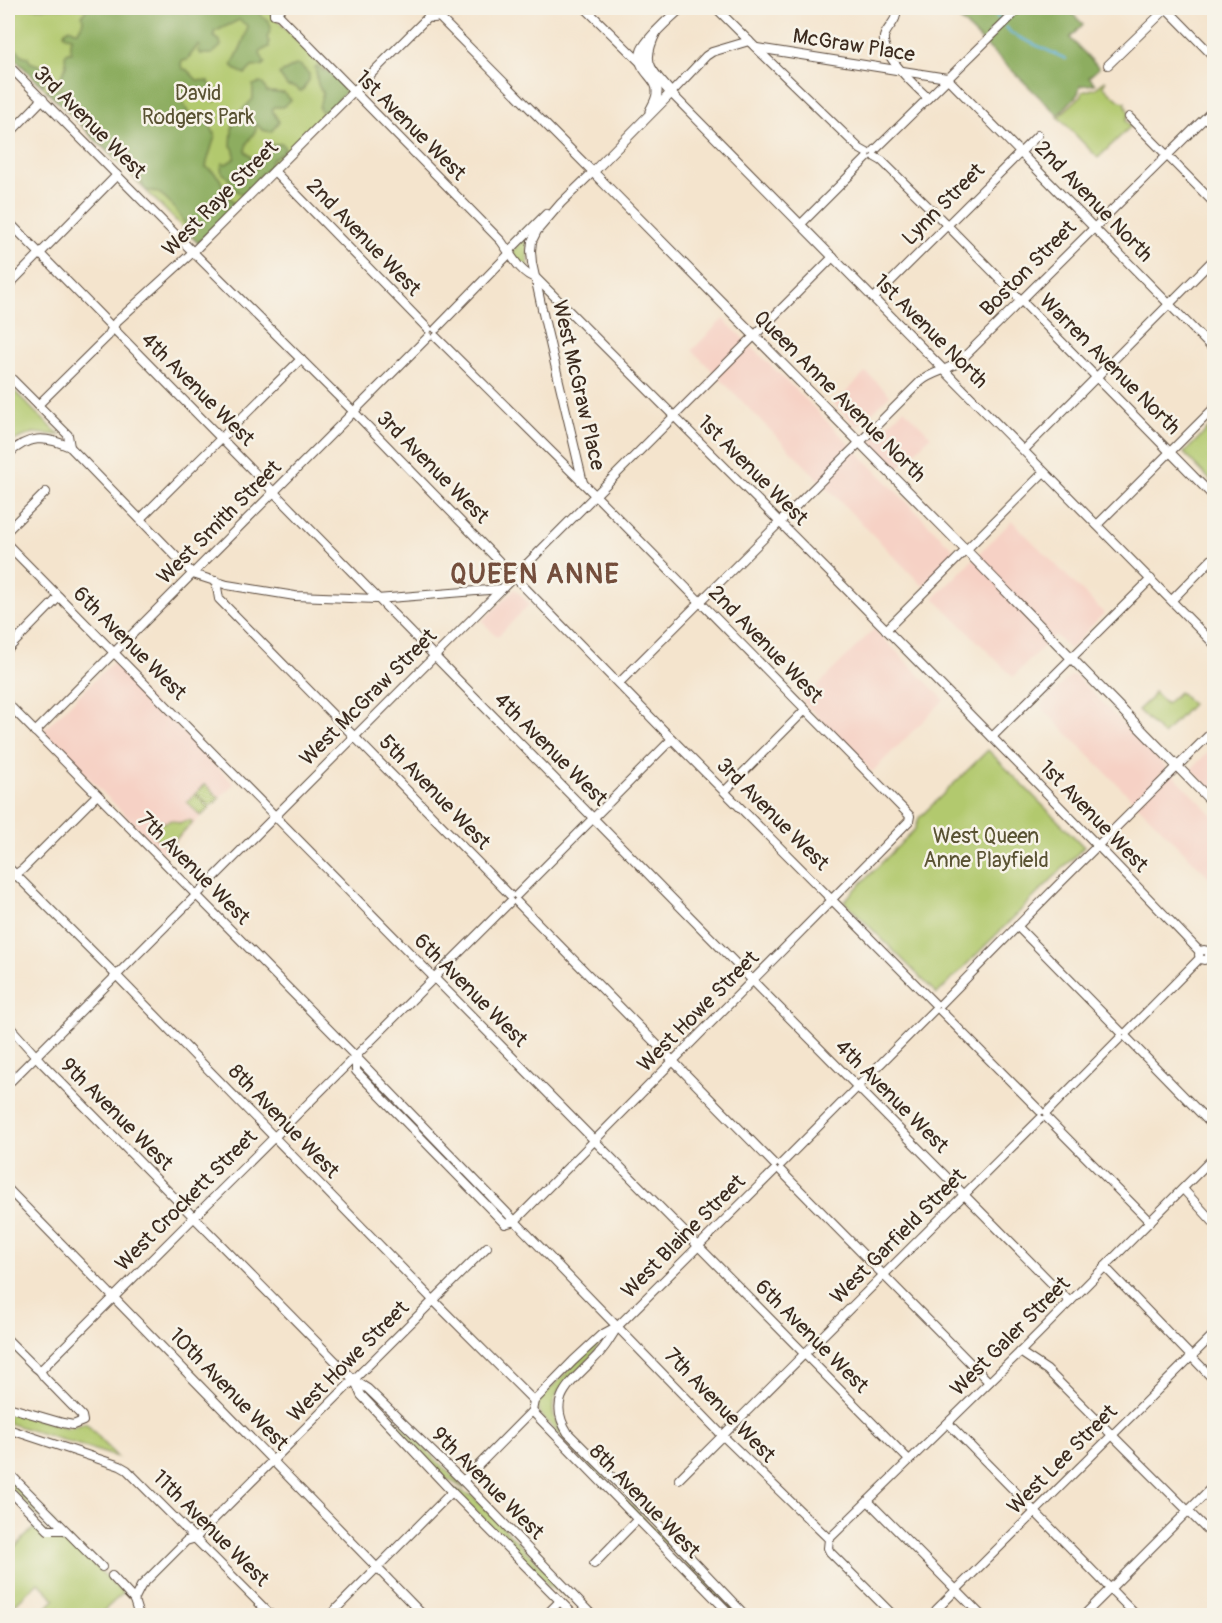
<svg xmlns="http://www.w3.org/2000/svg" width="1222" height="1623" font-family="Pangolin,sans-serif">
	<style>
		.built { fill: #f6d1c5 }
		.green { fill: #b2c96e; stroke: #767a46; stroke-width: 1.5 }
		.forest { fill: #8dad61; stroke: #646c40; stroke-width: 1.5 }
		.lines { fill: none; stroke-linecap: round; stroke-linejoin: round }
		.stream { stroke: #69b7e3; stroke-width: 2 }
		.minor-casing { stroke: #574638; stroke-width: 10 }
		.major-casing { stroke: #574638; stroke-width: 11 }
		.minor { stroke: #fff; stroke-width: 8 }
		.major { stroke: #fff; stroke-width: 9 }
		.labels { text-anchor: middle; stroke-width: 5; stroke-linejoin: round; paint-order: stroke }
		.street-label { font-size: 21px; fill: #3b2a1e; stroke: #f7f3e8 }
		.park-label { font-size: 21px; fill: #595232; stroke: #f7f3e8 }
		.district-label { font-size: 27px; font-weight: bold; letter-spacing: 1.5px; fill: #744e3c; stroke: #f7f3e8 }
	</style>
	<rect width="100%" height="100%" fill="#f7f3e8"/>
	<filter id="ink" filterUnits="userSpaceOnUse"><feTurbulence type="fractalNoise" baseFrequency=".0167" numOctaves="2"/><feDisplacementMap in="SourceGraphic" scale="12" xChannelSelector="R" yChannelSelector="G"/><feConvolveMatrix kernelMatrix="1 2 1 2 8 2 1 2 1" color-interpolation-filters="sRGB"/></filter>
	<filter id="wash" filterUnits="userSpaceOnUse"><feTurbulence type="fractalNoise" baseFrequency=".008" numOctaves="4" result="noise"/><feDisplacementMap in="SourceGraphic" scale="24" xChannelSelector="R" yChannelSelector="G"/><feGaussianBlur stdDeviation="1.35" result="paint"/><feColorMatrix in="noise" values="0 0 0 0 0 0 0 0 0 0 0 0 0 0 0 0 0 1.4 0 .05"/><feComposite in="paint" operator="in"/></filter>
	<g filter="url(#wash)">
		<rect width="100%" height="100%" fill="#f4e4cd"/>
		<g class="built">
			<path d="M723 319 798 392 956 552 923 586 692 350Z"/>
			<path d="M866 372 890 395 857 427 834 404Z"/>
			<path d="M904 409 931 436 897 469 870 442Z"/>
			<path d="M1012 521 1104 613 1070 649 1055 635 1013 677 934 598Z"/>
			<path d="M515 589 530 604 497 637 482 621Z"/>
			<path d="M874 629 944 700 872 772 802 701Z"/>
			<path d="M113 662 234 784 163 854 43 731Z"/>
			<path d="M1075 675 1214 816V882L1040 706 1069 677Z"/>
			<path d="M1214 746V792L1191 769Z"/>
		</g>
		<g class="green">
			<path d="M8 8H265L347 91 198 243 41 85 45 84 8 47Z"/>
			<path d="M1106 80 1103 86 1120 101 1125 102 1129 114 1126 121 1131 126 1098 158 1058 117 1082 95V92L1096 88Z"/>
			<path d="M525 239 527 240 528 268 513 256V250Z"/>
			<path d="M8 384 35 412 60 435 33 433 8 443Z"/>
			<path d="M1214 423V484L1184 453Z"/>
			<path d="M1154 692 1166 704 1179 692 1192 704 1163 735 1138 710 1151 698Z"/>
			<path d="M988 750 1084 847 937 994 844 901 915 829 919 818Z"/>
			<path d="M205 784 219 798 210 807 196 793Z"/>
			<path d="M195 794 209 808 201 816 187 802Z"/>
			<path d="M160 820 163 823 172 820 179 823 189 820 193 822 167 848 149 830Z"/>
			<path d="M598 1341 600 1342C581 1381 525 1391 570 1443L740 1615H736L621 1499 538 1412V1405L541 1398Z"/>
			<path d="M362 1389 376 1399 465 1489 445 1478Z"/>
			<path d="M8 1411 68 1428 86 1423 117 1457 8 1423Z"/>
			<path d="M8 1477 54 1523 53 1526 49 1527 8 1485Z"/>
			<path d="M453 1488 473 1496 573 1599 550 1587Z"/>
			<path d="M37 1525 47 1534 66 1537 123 1593 99 1615H39L55 1599 38 1582 8 1611V1554Z"/>
		</g>
		<g class="forest">
			<path d="M87 8H181L187 13 193 8H259L262 17 269 21 271 28 267 38 269 42V47L261 51 260 54 265 63 261 66 252 67 245 74 236 70 232 65C239 52 245 40 248 26L239 20 214 32V37L220 41 221 46 212 54H201L198 51 200 47 198 45 187 60 182 61 181 64 182 68 187 70 197 80 208 81 218 97 215 101C206 100 200 97 192 92L183 94 180 98 189 114 210 125 215 136 207 162 206 167C215 172 223 179 223 190L228 195 235 206 198 243 190 235 191 232C180 219 167 188 147 191L143 187 140 174 130 164 131 161 128 155 120 152 112 156 47 91 50 85 59 90 62 85 58 83 66 66 65 56 67 52H72C68 46 70 42 72 37L66 36 64 34 65 31 70 28 75 31H78C80 25 85 23 82 16Z"/>
			<path d="M931 8H1066L1083 24 1070 38 1099 68 1089 77 1095 84 1080 86 1078 94 1058 115 957 17H937Z"/>
			<path d="M15 49 19 51 21 55 28 57 30 62 46 68 48 75 41 85 11 55 12 51Z"/>
			<path d="M296 65H300L309 74V80L302 91H300L295 87 287 86 279 74Z"/>
			<path d="M317 66 322 70 328 71 347 91 328 111H321L319 108 323 92C319 90 316 79 317 75L315 68Z"/>
			<path d="M260 83 263 84 267 92 284 93 291 100 283 107H274L272 110 279 122 271 132 262 130 257 124 256 126V130L247 143 245 151 251 157 255 168 257 167 259 163 257 158 271 145 282 143 285 148 282 153 271 160 269 167 255 180 252 188 245 195C235 193 235 188 230 181 225 172 219 176 222 163L226 164 234 159 235 155 233 148 231 146 232 129 236 113 242 110 253 99V85Z"/>
		</g>
		<g class="lines">
			<g class="stream">
				<path d="M990 8 1002 22"/>
				<path d="M1006 27 1012 34 1066 59"/>
			</g>
		</g>
	</g>
	<g filter="url(#ink)">
		<g class="lines">
			<defs>
				<g id="minor">
					<path d="M430 8C420 22 447 21 437 8"/>
					<path d="M585 8 641 63"/>
					<path d="M716 8 755 47 860 149 867 153"/>
					<path d="M895 8C900 20 887 26 884 37 881 55 916 87 928 98"/>
					<path d="M1166 8 1214 57"/>
					<path d="M279 10H274V14L279 15V10L282 8"/>
					<path d="M279 15 501 241C510 253 521 275 536 278 759 501 982 724 1200 952"/>
					<path d="M438 16 593 172 561 203 537 231 532 241 531 251 532 263 544 318 583 483"/>
					<path d="M749 41 712 52 706 56 671 93 1214 644"/>
					<path d="M757 48 947 78"/>
					<path d="M8 65 193 252 354 412 672 739 829 897"/>
					<path d="M1108 65 1167 8"/>
					<path d="M947 78 1214 350"/>
					<path d="M1129 117 1214 203"/>
					<path d="M8 135 43 99"/>
					<path d="M874 151 1020 8"/>
					<path d="M875 157 882 161 947 225 1214 497"/>
					<path d="M274 171 428 329"/>
					<path d="M8 221 753 981 1070 1302"/>
					<path d="M801 224 867 158"/>
					<path d="M8 286 117 175"/>
					<path d="M874 298 1038 135"/>
					<path d="M436 329 510 253 512 248 546 214"/>
					<path d="M436 337 602 502 910 816 909 821 834 897"/>
					<path d="M8 375 68 435 70 447"/>
					<path d="M38 405 108 336 116 322 193 252 429 16"/>
					<path d="M1024 450 1214 259"/>
					<path d="M8 455C27 435 46 436 70 447L193 574 227 585 295 596 377 599 501 589"/>
					<path d="M140 519 301 359"/>
					<path d="M1097 525 1214 408"/>
					<path d="M8 530 46 492"/>
					<path d="M8 545 909 1460"/>
					<path d="M216 581 219 599 510 895"/>
					<path d="M1172 600 1214 557"/>
					<path d="M886 630 1044 472"/>
					<path d="M8 649 59 597"/>
					<path d="M619 683 920 382C932 371 949 371 961 360L1214 109"/>
					<path d="M8 704 361 1062 723 1436 829 1539 828 1548 830 1552 894 1616"/>
					<path d="M35 732 428 337"/>
					<path d="M992 737 1151 579"/>
					<path d="M725 791 805 710"/>
					<path d="M8 867 116 975 434 1301 534 1401"/>
					<path d="M8 880 23 869 97 795"/>
					<path d="M517 895 672 739"/>
					<path d="M517 902 774 1164"/>
					<path d="M835 903 935 1004"/>
					<path d="M1017 926 1121 1032"/>
					<circle cx="1204" cy="955" r="5"/>
					<path d="M941 1004 1057 886 1214 730"/>
					<path d="M941 1011 1040 1111"/>
					<path d="M8 1025 42 1063 354 1380 368 1389 463 1481 593 1616"/>
					<path d="M1127 1032 1200 958"/>
					<path d="M1127 1038 1214 1127"/>
					<path d="M356 1056V1071L505 1224 515 1221"/>
					<path d="M8 1084 833 257"/>
					<path d="M1047 1112 1120 1038"/>
					<path d="M1047 1118 1150 1222"/>
					<path d="M781 1164 934 1010"/>
					<path d="M781 1171 989 1382"/>
					<path d="M8 1189 424 1616"/>
					<path d="M1183 1189 1214 1223"/>
					<path d="M515 1221 829 903"/>
					<path d="M1105 1267 1214 1380"/>
					<path d="M8 1340 35 1367 40 1371 44 1377 82 1416 83 1421 73 1425 63 1423 8 1407"/>
					<path d="M1020 1352 1047 1370 1214 1537"/>
					<path d="M40 1371 510 902"/>
					<path d="M355 1381 361 1395 452 1492 575 1616"/>
					<path d="M532 1411 732 1616"/>
					<path d="M948 1423 1135 1614"/>
					<path d="M8 1429 120 1466 127 1470 272 1616"/>
					<path d="M8 1472 102 1567"/>
					<path d="M679 1479 1040 1119"/>
					<path d="M463 1481 532 1411 534 1401 573 1361 601 1335 616 1327"/>
					<path d="M8 1489 48 1530H64"/>
					<path d="M868 1501 982 1616"/>
					<path d="M829 1539 1020 1352 1214 1157"/>
					<path d="M594 1564 637 1520"/>
					<path d="M112 1576 134 1600 138 1613 141 1616"/>
					<path d="M134 1600 141 1586 186 1541 196 1538 201 1532 487 1247"/>
					<path d="M936 1610 1214 1334"/>
					<path d="M8 1614 9 1616"/>
					<path d="M329 1616 452 1492"/>
					<path d="M545 1616 560 1601"/>
					<path d="M746 1616 647 1512 568 1433C546 1399 570 1384 592 1361 603 1351 610 1339 618 1326L774 1171"/>
					<path d="M1083 1616 1214 1485"/>
				</g>
				<g id="major">
					<path d="M656 32C640 64 651 69 671 93L593 172 959 543 1214 804"/>
					<path d="M650 111C653 105 657 99 657 93 659 77 634 70 642 50 648 37 670 18 681 8"/>
				</g>
			</defs>
			<use href="#minor" class="minor-casing"/>
			<use href="#major" class="major-casing"/>
			<use href="#minor" class="minor"/>
			<use href="#major" class="major"/>
		</g>
	</g>
	<g class="labels">
		<g class="street-label">
			<text transform="translate(854 45) rotate(9)" y="7">McGraw Place</text>
			<text transform="translate(90 122) rotate(45)" y="7">3rd Avenue West</text>
			<text transform="translate(411 125) rotate(45)" y="7">1st Avenue West</text>
			<text transform="translate(220 198) rotate(-45)" y="7">West Raye Street</text>
			<text transform="translate(1094 201) rotate(46)" y="7">2nd Avenue North</text>
			<text transform="translate(943 204) rotate(-45)" y="7">Lynn Street</text>
			<text transform="translate(364 237) rotate(46)" y="7">2nd Avenue West</text>
			<text transform="translate(1028 268) rotate(-45)" y="7">Boston Street</text>
			<text transform="translate(931 331) rotate(45)" y="7">1st Avenue North</text>
			<text transform="translate(1110 364) rotate(45)" y="7">Warren Avenue North</text>
			<text transform="translate(579 385) rotate(77)" y="7">West McGraw Place</text>
			<text transform="translate(198 389) rotate(45)" y="7">4th Avenue West</text>
			<text transform="translate(840 396) rotate(45)" y="7">Queen Anne Avenue North</text>
			<text transform="translate(433 467) rotate(45)" y="7">3rd Avenue West</text>
			<text transform="translate(753 470) rotate(45)" y="7">1st Avenue West</text>
			<text transform="translate(219 522) rotate(-45)" y="7">West Smith Street</text>
			<text transform="translate(130 643) rotate(45)" y="7">6th Avenue West</text>
			<text transform="translate(766 644) rotate(46)" y="7">2nd Avenue West</text>
			<text transform="translate(368 697) rotate(-45)" y="7">West McGraw Street</text>
			<text transform="translate(551 749) rotate(45)" y="7">4th Avenue West</text>
			<text transform="translate(435 792) rotate(46)" y="7">5th Avenue West</text>
			<text transform="translate(773 814) rotate(45)" y="7">3rd Avenue West</text>
			<text transform="translate(1094 816) rotate(46)" y="7">1st Avenue West</text>
			<text transform="translate(194 868) rotate(45)" y="7">7th Avenue West</text>
			<text transform="translate(471 990) rotate(45)" y="7">6th Avenue West</text>
			<text transform="translate(698 1011) rotate(-45)" y="7">West Howe Street</text>
			<text transform="translate(892 1096) rotate(45)" y="7">4th Avenue West</text>
			<text transform="translate(117 1114) rotate(45)" y="7">9th Avenue West</text>
			<text transform="translate(284 1121) rotate(46)" y="7">8th Avenue West</text>
			<text transform="translate(186 1200) rotate(-45)" y="7">West Crockett Street</text>
			<text transform="translate(683 1236) rotate(-45)" y="7">West Blaine Street</text>
			<text transform="translate(898 1236) rotate(-45)" y="7">West Garfield Street</text>
			<text transform="translate(812 1336) rotate(45)" y="7">6th Avenue West</text>
			<text transform="translate(1010 1336) rotate(-45)" y="7">West Galer Street</text>
			<text transform="translate(348 1361) rotate(-45)" y="7">West Howe Street</text>
			<text transform="translate(229 1389) rotate(46)" y="7">10th Avenue West</text>
			<text transform="translate(720 1405) rotate(46)" y="7">7th Avenue West</text>
			<text transform="translate(1062 1459) rotate(-45)" y="7">West Lee Street</text>
			<text transform="translate(488 1483) rotate(45)" y="7">9th Avenue West</text>
			<text transform="translate(645 1501) rotate(46)" y="7">8th Avenue West</text>
			<text transform="translate(211 1528) rotate(45)" y="7">11th Avenue West</text>
		</g>
		<g class="park-label">
			<text x="198" y="100">David<tspan x="198" dy="24">Rodgers Park</tspan></text>
			<text x="986" y="843">West Queen<tspan x="986" dy="24">Anne Playfield</tspan></text>
		</g>
		<g class="district-label">
			<text x="535" y="583">QUEEN ANNE</text>
		</g>
	</g>
	<rect width="1222" height="1623" fill="none" stroke="#f7f3e8" stroke-width="30"/>
</svg>
